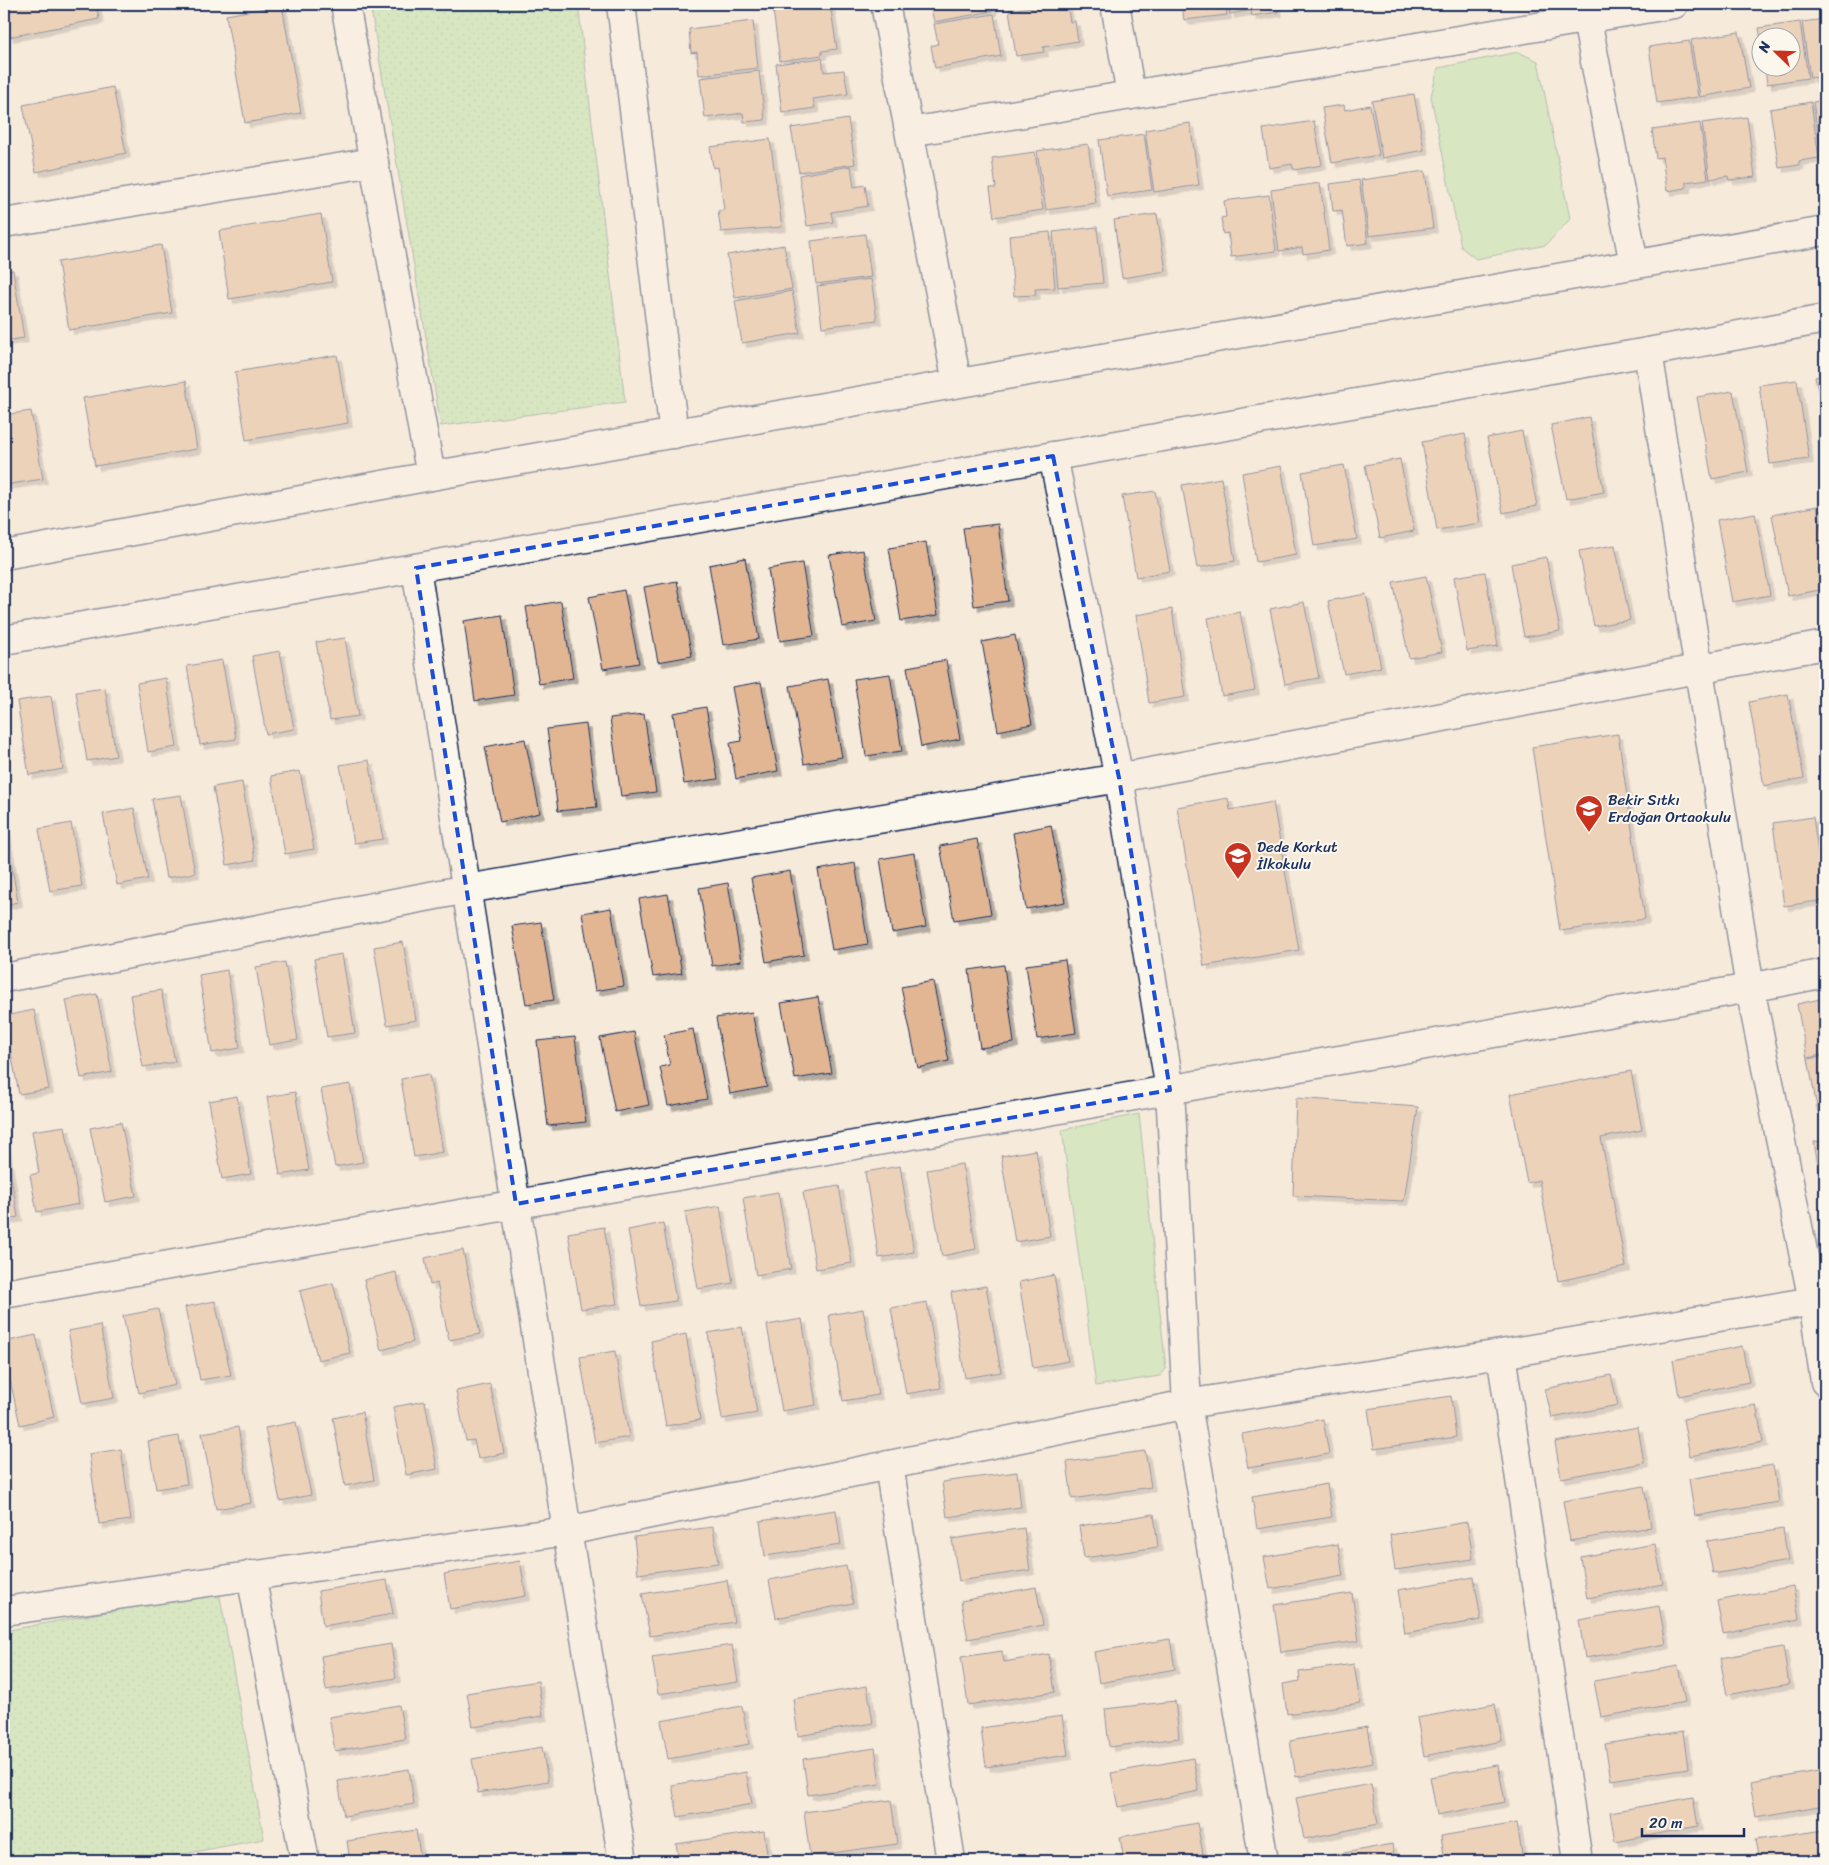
<svg xmlns="http://www.w3.org/2000/svg" width="1829" height="1865" font-family="Sriracha,sans-serif">
	<style>
		.grass { fill: #b3e3a3; stroke: #678980 }
		.park { fill: url(#park-dots); stroke: #678980 }
		.building { fill: #e2b693; stroke: #1b2f5e; filter: url(#shadow) }
		.lines { fill: none; stroke-linecap: round; stroke-linejoin: round }
		.minor-casing { stroke: #1b2f5e; stroke-width: 31 }
		.minor { stroke: #fbf7ec; stroke-width: 28 }
		.marked { fill: none; stroke: #1d4ed8; stroke-width: 4; stroke-dasharray: 10 6; stroke-linejoin: round }
		.labels { text-anchor: middle; stroke-width: 4; stroke-linejoin: round; paint-order: stroke }
		.poi-label { font-size: 15px; fill: #1b2f5e; stroke: #fbf7ec; text-anchor: start }
	</style>
	<defs>
		<pattern id="park-dots" width="8" height="8" patternUnits="userSpaceOnUse" patternTransform="scale(1.25)"><rect width="8" height="8" fill="#b3e3a3"/><path d="M2 2h.1M6 6h.1" fill="none" stroke="#99c38f" stroke-width="1.8" stroke-linecap="round"/></pattern>
		<filter id="shadow"><feDropShadow dx="4.5" dy="4.5" stdDeviation="0" flood-color="#0004"/></filter>
	</defs>
	<rect width="100%" height="100%" fill="#f6eada"/>
	<filter id="ink" filterUnits="userSpaceOnUse"><feTurbulence type="fractalNoise" baseFrequency=".02" numOctaves="2"/><feDisplacementMap in="SourceGraphic" scale="10" xChannelSelector="R" yChannelSelector="G"/><feConvolveMatrix kernelMatrix="1 2 1 2 8 2 1 2 1" color-interpolation-filters="sRGB"/></filter>
	<g filter="url(#ink)">
		<g class="grass">
			<path d="M1518 52 1538 61 1570 219 1546 245 1476 259 1461 247 1431 96 1438 68Z"/>
			<path d="M1139 1114 1166 1369 1160 1376 1096 1386 1062 1130Z"/>
		</g>
		<g class="park">
			<path d="M370 4H578L625 402 441 426Z"/>
			<path d="M219 1591 264 1839 145 1861H4V1631Z"/>
		</g>
		<g class="building">
			<path d="M4 4H96L99 19 9 37 4 13Z"/>
			<path d="M815 4H830L837 49 822 51V55L780 61 773 10Z"/>
			<path d="M930 4H991L993 11 934 22Z"/>
			<path d="M1055 4H1067L1070 22 1075 21 1078 41 1043 47 1044 52 1016 56 1009 10Z"/>
			<path d="M1182 4H1225L1227 15 1184 20Z"/>
			<path d="M1228 4H1276L1278 12 1252 16 1251 10 1230 14Z"/>
			<path d="M282 5 301 113 245 123 226 15Z"/>
			<path d="M994 14 1001 56 935 68 931 46 938 44 934 24Z"/>
			<path d="M1825 19V76L1810 78 1802 22Z"/>
			<path d="M753 21 758 68 699 75 697 52 691 53 689 29Z"/>
			<path d="M1800 22 1808 78 1767 84 1765 68H1792V38H1762V46L1759 28Z"/>
			<path d="M1739 32 1749 88 1700 97 1691 40Z"/>
			<path d="M1689 41 1698 97 1657 103 1649 47Z"/>
			<path d="M822 58 824 72 844 70 848 94 813 99 815 108 782 113 776 64Z"/>
			<path d="M759 71 765 120 744 122 743 113 705 118 700 78Z"/>
			<path d="M113 87 126 153 36 172 23 105Z"/>
			<path d="M1414 94 1424 150 1382 158 1372 101Z"/>
			<path d="M1825 100V157L1822 158 1813 102Z"/>
			<path d="M1811 102 1819 158 1799 161V165L1779 168 1770 109Z"/>
			<path d="M1344 105 1345 110 1370 105 1379 155 1332 163 1322 108Z"/>
			<path d="M1747 117 1755 177 1729 180 1728 176 1710 179 1702 123Z"/>
			<path d="M848 119 855 164 799 172 791 128Z"/>
			<path d="M1314 121 1322 165 1294 170 1292 164 1269 168 1263 129Z"/>
			<path d="M1190 123 1199 185 1154 192 1145 130Z"/>
			<path d="M1700 123 1708 179 1686 182V188L1667 191 1662 157 1656 158 1652 130Z"/>
			<path d="M1144 134 1152 190 1107 196 1099 140Z"/>
			<path d="M770 139 782 227 721 232 718 211 724 210 718 167 713 168 710 147Z"/>
			<path d="M1088 144 1096 203 1046 210 1037 151Z"/>
			<path d="M1035 152 1043 210 994 217 990 188H996L992 158Z"/>
			<path d="M851 166 854 187 865 185 868 206 831 212 833 222 807 226 799 175Z"/>
			<path d="M1425 171 1433 228 1369 236 1361 180Z"/>
			<path d="M1359 180 1368 243 1347 246 1342 210 1333 211 1330 184Z"/>
			<path d="M1320 183 1329 250 1303 254 1302 247 1279 251 1271 190Z"/>
			<path d="M1269 195 1276 251 1231 257 1228 233 1223 234 1221 218 1226 217 1224 201Z"/>
			<path d="M321 214 332 282 229 299 219 231Z"/>
			<path d="M1157 214 1166 271 1122 278 1114 220Z"/>
			<path d="M1097 227 1103 283 1058 287 1053 232Z"/>
			<path d="M1050 232 1055 288 1035 289 1036 295 1014 296 1009 236Z"/>
			<path d="M865 234 871 277 816 284 811 241Z"/>
			<path d="M161 245 172 313 69 330 58 262Z"/>
			<path d="M784 245 792 289 735 298 727 255Z"/>
			<path d="M13 270 24 338 4 341V271Z"/>
			<path d="M871 279 877 320 822 327 817 286Z"/>
			<path d="M792 291 800 333 742 343 735 301Z"/>
			<path d="M337 355 348 423 246 440 235 372Z"/>
			<path d="M1825 375V422L1815 377Z"/>
			<path d="M1797 380 1809 459 1770 464 1759 385Z"/>
			<path d="M186 381 197 449 95 466 83 398Z"/>
			<path d="M1733 391 1748 472 1712 479 1697 397Z"/>
			<path d="M31 411 43 479 4 485V415Z"/>
			<path d="M1589 417 1604 492 1566 499 1551 425Z"/>
			<path d="M1522 431 1537 506 1503 513 1487 438Z"/>
			<path d="M1465 434 1480 523 1437 530 1422 442Z"/>
			<path d="M1400 459 1414 531 1380 538 1365 465Z"/>
			<path d="M1344 465 1357 539 1314 546 1302 472Z"/>
			<path d="M1281 466 1296 555 1256 562 1242 473Z"/>
			<path d="M1221 478 1235 561 1197 568 1182 485Z"/>
			<path d="M1155 491 1170 571 1136 577 1122 496Z"/>
			<path d="M1817 506 1825 546V589L1788 596 1772 515Z"/>
			<path d="M1755 513 1770 595 1732 602 1717 520Z"/>
			<path d="M998 524 1008 601 974 606 963 528Z"/>
			<path d="M926 542 938 615 901 621 889 548Z"/>
			<path d="M1615 545 1630 620 1594 626 1579 551Z"/>
			<path d="M863 550 876 621 842 627 829 555Z"/>
			<path d="M1546 557 1560 631 1524 637 1511 564Z"/>
			<path d="M745 558 759 639 723 645 709 565Z"/>
			<path d="M802 563 814 636 780 641 768 569Z"/>
			<path d="M1485 572 1498 646 1467 651 1454 577Z"/>
			<path d="M1426 576 1442 652 1409 658 1393 582Z"/>
			<path d="M677 581 692 656 658 662 644 587Z"/>
			<path d="M624 590 639 663 603 669 589 597Z"/>
			<path d="M1366 594 1381 667 1344 674 1328 601Z"/>
			<path d="M561 601 573 678 539 684 526 607Z"/>
			<path d="M1304 602 1319 678 1285 684 1270 609Z"/>
			<path d="M1172 609 1185 697 1149 703 1136 615Z"/>
			<path d="M1240 612 1255 690 1222 696 1208 618Z"/>
			<path d="M502 615 514 695 475 701 464 621Z"/>
			<path d="M1015 635 1032 724 998 731 982 642Z"/>
			<path d="M345 638 358 716 330 720 316 642Z"/>
			<path d="M280 651 294 729 266 734 252 656Z"/>
			<path d="M222 660 236 739 200 745 187 666Z"/>
			<path d="M946 660 960 739 921 747 907 667Z"/>
			<path d="M890 674 902 751 866 756 854 679Z"/>
			<path d="M166 678 177 747 148 752 137 683Z"/>
			<path d="M828 679 842 757 804 764 790 686Z"/>
			<path d="M761 682 778 771 736 779 730 743 742 741 732 687Z"/>
			<path d="M105 688 116 756 87 761 76 692Z"/>
			<path d="M1788 694 1804 778 1764 786 1749 702Z"/>
			<path d="M51 696 63 769 29 775 17 701Z"/>
			<path d="M706 707 718 779 684 784 673 713Z"/>
			<path d="M644 714 656 792 621 796 610 718Z"/>
			<path d="M586 724 597 807 558 811 547 729Z"/>
			<path d="M1618 734 1645 919 1560 931 1532 747Z"/>
			<path d="M525 739 540 813 500 822 485 747Z"/>
			<path d="M369 760 383 839 354 843 340 765Z"/>
			<path d="M300 771 314 849 285 854 271 776Z"/>
			<path d="M242 782 255 860 227 865 213 787Z"/>
			<path d="M181 795 195 873 166 878 152 799Z"/>
			<path d="M1228 798 1230 810 1273 802 1299 950 1204 966 1177 807Z"/>
			<path d="M134 808 148 879 117 885 103 814Z"/>
			<path d="M1813 817 1825 900 1784 906 1773 823Z"/>
			<path d="M71 823 82 886 50 891 39 829Z"/>
			<path d="M1051 825 1065 902 1026 909 1013 833Z"/>
			<path d="M4 828H5L18 902 4 905Z"/>
			<path d="M977 839 991 914 954 920 940 846Z"/>
			<path d="M914 853 926 927 892 933 880 859Z"/>
			<path d="M855 863 868 944 832 950 818 870Z"/>
			<path d="M790 871 804 955 766 962 751 878Z"/>
			<path d="M728 883 741 961 712 966 699 888Z"/>
			<path d="M668 894 682 973 653 977 639 899Z"/>
			<path d="M611 908 624 986 595 991 582 913Z"/>
			<path d="M541 922 554 1000 526 1004 512 926Z"/>
			<path d="M403 942 416 1020 387 1025 374 947Z"/>
			<path d="M342 954 355 1033 327 1037 314 959Z"/>
			<path d="M1065 960 1076 1033 1037 1039 1026 965Z"/>
			<path d="M285 962 298 1040 269 1045 256 967Z"/>
			<path d="M1004 965 1014 1043 980 1048 969 970Z"/>
			<path d="M227 970 240 1048 212 1053 199 975Z"/>
			<path d="M933 981 949 1061 918 1068 901 987Z"/>
			<path d="M161 990 175 1062 143 1067 130 995Z"/>
			<path d="M97 994 112 1072 81 1078 66 1000Z"/>
			<path d="M818 997 832 1073 795 1079 781 1003Z"/>
			<path d="M1825 998V1054L1807 1058 1797 1004Z"/>
			<path d="M34 1010 49 1089 19 1094 4 1016Z"/>
			<path d="M752 1012 767 1087 730 1094 716 1018Z"/>
			<path d="M693 1029 707 1099 668 1106 660 1067 670 1065 664 1035Z"/>
			<path d="M634 1032 649 1105 615 1112 600 1038Z"/>
			<path d="M575 1037 586 1122 548 1126 537 1041Z"/>
			<path d="M1825 1056V1111L1818 1113 1808 1059Z"/>
			<path d="M1631 1071 1642 1130 1601 1138 1626 1267 1558 1281 1539 1180 1527 1183 1510 1094Z"/>
			<path d="M429 1074 443 1152 414 1157 401 1079Z"/>
			<path d="M350 1084 363 1162 335 1167 321 1089Z"/>
			<path d="M295 1092 309 1170 280 1175 267 1097Z"/>
			<path d="M237 1096 251 1174 222 1179 209 1101Z"/>
			<path d="M1296 1098 1418 1107 1404 1201 1293 1196Z"/>
			<path d="M121 1122 136 1196 105 1202 90 1128Z"/>
			<path d="M65 1126 79 1204 37 1212 30 1175 39 1173 32 1131Z"/>
			<path d="M4 1138 18 1217 4 1220Z"/>
			<path d="M1825 1140V1204L1814 1142Z"/>
			<path d="M1036 1150 1050 1236 1015 1242 1001 1156Z"/>
			<path d="M962 1164 976 1249 942 1256 927 1170Z"/>
			<path d="M900 1166 914 1252 879 1258 865 1172Z"/>
			<path d="M839 1186 852 1263 816 1269 803 1192Z"/>
			<path d="M778 1192 791 1269 756 1275 743 1198Z"/>
			<path d="M720 1206 733 1283 698 1289 685 1212Z"/>
			<path d="M663 1223 676 1301 641 1306 628 1230Z"/>
			<path d="M604 1227 617 1304 581 1309 568 1233Z"/>
			<path d="M463 1250 480 1334 449 1340 437 1283 430 1285 425 1258Z"/>
			<path d="M396 1272 413 1342 381 1350 364 1280Z"/>
			<path d="M1054 1275 1068 1361 1033 1368 1019 1282Z"/>
			<path d="M333 1283 350 1353 318 1360 300 1291Z"/>
			<path d="M986 1286 1001 1372 965 1378 951 1292Z"/>
			<path d="M215 1301 231 1375 200 1380 185 1307Z"/>
			<path d="M927 1302 941 1388 906 1394 891 1308Z"/>
			<path d="M158 1309 175 1385 139 1393 123 1316Z"/>
			<path d="M863 1309 878 1395 843 1401 829 1315Z"/>
			<path d="M802 1319 816 1405 782 1411 767 1325Z"/>
			<path d="M100 1325 114 1398 82 1404 68 1331Z"/>
			<path d="M742 1327 757 1413 722 1419 708 1333Z"/>
			<path d="M686 1334 700 1420 666 1426 651 1341Z"/>
			<path d="M36 1335 54 1417 20 1425 8 1371 4 1372V1342Z"/>
			<path d="M1742 1346 1749 1382 1679 1396 1673 1360Z"/>
			<path d="M615 1351 629 1437 595 1443 580 1357Z"/>
			<path d="M1611 1375 1618 1405 1552 1418 1545 1389Z"/>
			<path d="M490 1384 504 1453 478 1459 474 1440 466 1441 456 1391Z"/>
			<path d="M1451 1396 1456 1437 1374 1449 1368 1409Z"/>
			<path d="M425 1401 437 1469 406 1475 393 1407Z"/>
			<path d="M1756 1405 1763 1442 1690 1456 1683 1419Z"/>
			<path d="M362 1412 374 1480 345 1486 333 1418Z"/>
			<path d="M1323 1419 1329 1454 1248 1468 1242 1434Z"/>
			<path d="M296 1422 311 1495 280 1501 265 1428Z"/>
			<path d="M238 1427 251 1503 216 1509 202 1433Z"/>
			<path d="M1638 1427 1644 1463 1561 1478 1555 1442Z"/>
			<path d="M179 1436 187 1484 156 1489 148 1441Z"/>
			<path d="M121 1449 131 1520 99 1524 89 1454Z"/>
			<path d="M1145 1451 1151 1487 1072 1499 1067 1462Z"/>
			<path d="M1773 1465 1779 1502 1695 1516 1689 1479Z"/>
			<path d="M1017 1472 1021 1507 947 1517 942 1482Z"/>
			<path d="M1327 1484 1332 1517 1257 1529 1252 1497Z"/>
			<path d="M1644 1486 1651 1527 1570 1541 1563 1501Z"/>
			<path d="M836 1510 841 1545 765 1556 760 1521Z"/>
			<path d="M1154 1514 1158 1547 1084 1558 1079 1526Z"/>
			<path d="M1467 1522 1473 1559 1395 1570 1390 1535Z"/>
			<path d="M713 1527 718 1563 638 1574 634 1537Z"/>
			<path d="M1024 1528 1030 1570 959 1581 952 1539Z"/>
			<path d="M1783 1529 1788 1561 1713 1574 1707 1541Z"/>
			<path d="M1338 1544 1343 1576 1270 1589 1264 1557Z"/>
			<path d="M1655 1544 1663 1584 1587 1598 1580 1557Z"/>
			<path d="M520 1561 526 1596 450 1609 444 1574Z"/>
			<path d="M846 1566 853 1603 776 1618 769 1580Z"/>
			<path d="M1474 1577 1481 1620 1405 1633 1398 1590Z"/>
			<path d="M387 1580 393 1614 323 1626 318 1591Z"/>
			<path d="M727 1580 734 1622 650 1636 642 1594Z"/>
			<path d="M1793 1586 1799 1619 1723 1634 1717 1601Z"/>
			<path d="M1036 1587 1043 1625 968 1639 961 1601Z"/>
			<path d="M1352 1593 1359 1641 1281 1652 1274 1605Z"/>
			<path d="M1659 1606 1666 1644 1585 1658 1579 1620Z"/>
			<path d="M1170 1639 1175 1669 1099 1683 1094 1652Z"/>
			<path d="M391 1644 396 1678 326 1690 321 1656Z"/>
			<path d="M732 1645 738 1682 658 1694 652 1657Z"/>
			<path d="M1783 1647 1789 1684 1727 1695 1720 1658Z"/>
			<path d="M1002 1651 1004 1662 1049 1654 1055 1692 968 1705 961 1657Z"/>
			<path d="M1354 1664 1360 1703 1287 1714 1283 1684 1300 1681 1299 1672Z"/>
			<path d="M1678 1666 1685 1702 1601 1717 1594 1681Z"/>
			<path d="M538 1681 543 1716 473 1727 467 1693Z"/>
			<path d="M867 1686 873 1723 798 1736 793 1699Z"/>
			<path d="M1175 1701 1179 1738 1109 1747 1105 1709Z"/>
			<path d="M1495 1704 1502 1741 1424 1756 1417 1718Z"/>
			<path d="M399 1705 405 1739 335 1751 329 1717Z"/>
			<path d="M742 1706 749 1744 668 1759 661 1721Z"/>
			<path d="M1062 1716 1068 1755 986 1767 981 1728Z"/>
			<path d="M1367 1727 1373 1763 1296 1777 1290 1741Z"/>
			<path d="M1683 1731 1688 1768 1611 1780 1605 1744Z"/>
			<path d="M542 1747 548 1781 478 1793 472 1759Z"/>
			<path d="M875 1748 880 1784 808 1795 803 1759Z"/>
			<path d="M1193 1758 1199 1791 1118 1807 1111 1773Z"/>
			<path d="M1498 1765 1505 1802 1437 1815 1430 1777Z"/>
			<path d="M409 1769 414 1804 344 1816 338 1781Z"/>
			<path d="M1824 1770 1825 1805 1756 1817 1750 1783Z"/>
			<path d="M746 1772 752 1804 678 1817 672 1785Z"/>
			<path d="M1371 1784 1378 1824 1304 1839 1296 1798Z"/>
			<path d="M1693 1797 1698 1826 1615 1842 1610 1812Z"/>
			<path d="M891 1800 897 1844 810 1856 804 1812Z"/>
			<path d="M1197 1823 1203 1854 1162 1861H1124L1120 1837Z"/>
			<path d="M1517 1823 1523 1861H1445L1441 1836Z"/>
			<path d="M416 1830 421 1861H350L347 1841Z"/>
			<path d="M1825 1830V1861H1759L1755 1840Z"/>
			<path d="M764 1831 768 1861H679L676 1844Z"/>
			<path d="M1392 1844 1395 1861H1313L1312 1859Z"/>
		</g>
		<g class="lines">
			<defs>
				<g id="minor">
					<path d="M345 4 431 476"/>
					<path d="M621 4 674 434"/>
					<path d="M885 4 957 383"/>
					<path d="M1115 4 1131 95"/>
					<path d="M1584 4 1634 264"/>
					<path d="M910 132 1674 4"/>
					<path d="M4 223 374 162"/>
					<path d="M1648 352 1750 988 1813 1301 1825 1382"/>
					<path d="M1053 456 1119 778 1170 1090 1187 1404 1264 1861"/>
					<path d="M4 555 431 476 1825 231"/>
					<path d="M416 568 567 1531 623 1861"/>
					<path d="M4 640 1648 352 1825 319"/>
					<path d="M4 978 467 889 1119 778 1825 645"/>
					<path d="M4 1294 1750 988 1825 973"/>
					<path d="M1501 1354 1578 1861"/>
					<path d="M889 1465 951 1861"/>
					<path d="M251 1575 305 1861"/>
					<path d="M4 1611 567 1531 1187 1404 1501 1354 1825 1299"/>
				</g>
			</defs>
			<use href="#minor" class="minor-casing"/>
			<use href="#minor" class="minor"/>
		</g>
	</g>
	<path d="M0 0H1829V1865H0ZM1053 456 1119 778 1170 1090 516 1204 416 568Z" fill="#f6eada" fill-opacity=".55" fill-rule="evenodd"/>
	<path class="marked" d="M1053 456 1119 778 1170 1090 516 1204 416 568Z"/>
	<defs>
		<symbol id="school-pin" viewBox="-11 -11 22 30"><path d="M0 17L-7.5 6A9.5 9.5 0 1 1 7.5 6Z" fill="#c8321e" stroke="#fbf7ec"/><path d="M0-5L7-2L0 1L-7-2ZM-4 1L0 2.5L4 1V4Q0 6-4 4Z" fill="#fff"/></symbol>
	</defs>
	<g fill-rule="evenodd">
		<use href="#school-pin" x="1573" y="793" width="32" height="43"/>
		<use href="#school-pin" x="1222" y="840" width="32" height="43"/>
	</g>
	<g class="labels">
		<g class="poi-label">
			<text x="1608" y="805">Bekir Sıtkı<tspan x="1608" dy="17">Erdoğan Ortaokulu</tspan></text>
			<text x="1257" y="852">Dede Korkut<tspan x="1257" dy="17">İlkokulu</tspan></text>
		</g>
	</g>
	<rect width="1829" height="1865" fill="none" stroke="#fbf7ec" stroke-width="20"/>
	<rect x="10" y="10" width="1809" height="1845" fill="none" stroke="#1b2f5e" stroke-width="2" filter="url(#ink)"/>
	<g transform="translate(1776 52) rotate(293)"><circle r="24" fill="#fbf7ec" stroke="#a1a7b3"/>
	<path d="M0-4L9 19L0 12L-9 19Z" fill="#c8321e"/>
	<text y="-8" font-size="14" font-weight="bold" text-anchor="middle" fill="#1b2f5e">N</text>
	</g>
	<path d="M1642 1828v8h102v-8" fill="none" stroke="#1b2f5e" stroke-width="2.5"/>
	<text x="1649" y="1828" font-size="15" fill="#1b2f5e" stroke="#fbf7ec" stroke-width="4" paint-order="stroke">20 m</text>
</svg>
